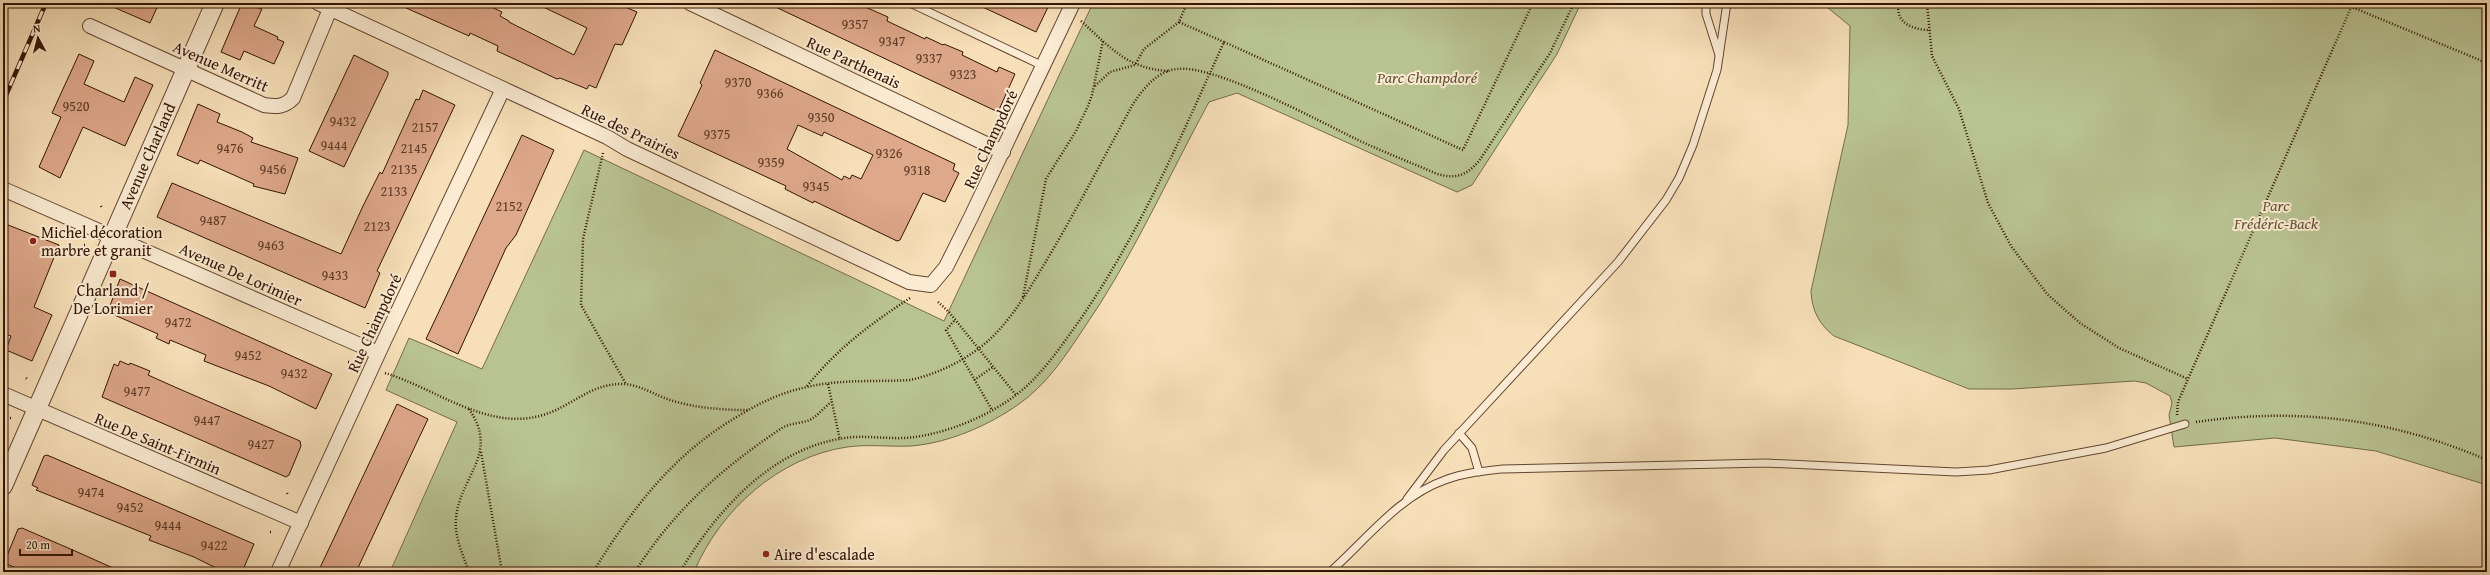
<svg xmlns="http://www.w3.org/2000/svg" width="2490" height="575" font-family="'Gentium Book Plus',serif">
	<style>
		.green { fill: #b9c392; stroke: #766b4a }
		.building { fill: #dea88a; stroke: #321303; fill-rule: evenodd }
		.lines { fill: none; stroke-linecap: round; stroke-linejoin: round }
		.service-casing { stroke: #634630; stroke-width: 9 }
		.minor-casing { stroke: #634630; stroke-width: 16 }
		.tertiary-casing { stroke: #634630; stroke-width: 20 }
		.path { stroke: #321303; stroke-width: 2.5; stroke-dasharray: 1 2; stroke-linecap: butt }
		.service { stroke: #faebd2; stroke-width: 7 }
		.minor { stroke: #faebd2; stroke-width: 14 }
		.tertiary { stroke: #faebd2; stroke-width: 18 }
		.rail-casing { stroke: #321303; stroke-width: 4.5 }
		.rail { stroke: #faebd2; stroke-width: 3; stroke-dasharray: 9; stroke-linecap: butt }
		.poi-dot { fill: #8f2418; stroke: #faebd2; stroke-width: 1.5 }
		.labels { text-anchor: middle; stroke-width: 4; stroke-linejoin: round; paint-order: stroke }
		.number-label { font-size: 14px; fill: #5d3825 }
		.street-label { font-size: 16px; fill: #321303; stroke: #faebd2 }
		.park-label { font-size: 16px; font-style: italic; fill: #615135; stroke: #faebd2 }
		.poi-label { font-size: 16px; fill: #321303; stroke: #faebd2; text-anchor: start }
	</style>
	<rect width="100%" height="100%" fill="#f7e0b9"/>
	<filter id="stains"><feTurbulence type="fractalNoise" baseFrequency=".005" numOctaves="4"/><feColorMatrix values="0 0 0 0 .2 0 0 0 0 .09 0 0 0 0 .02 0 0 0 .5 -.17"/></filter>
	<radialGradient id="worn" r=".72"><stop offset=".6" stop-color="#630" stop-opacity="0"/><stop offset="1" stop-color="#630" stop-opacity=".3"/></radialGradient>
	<g class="green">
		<path d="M1093 3H1581L1557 54 1472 185 1457 192 1237 93 1209 102C1167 179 1132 259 1082 331 1064 358 1046 385 1019 404 988 426 948 443 911 446 890 447 868 444 847 447 779 457 720 510 694 572H390L457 422 386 390 409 338 482 369 584 150 944 321Z"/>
		<path d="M1822 3H2487V485L2376 451 2275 438 2174 447 2169 415 2172 403 2170 396 2146 383 2134 381 2012 389H1969L1834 336C1819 324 1812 311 1811 291L1848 125 1850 26Z"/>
	</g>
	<g class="building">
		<path d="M104 3H159L150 23Z"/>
		<path d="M242 3 262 9 254 26 278 37 277 39 284 42 274 64 244 51 240 60 221 52Z"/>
		<path d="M395 3H483L502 12 500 16 509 21V22L574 55 587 28 535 3H616L637 12 622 45 615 44 596 88 589 85 587 89 560 78 557 79 523 63 497 51 498 46 470 33 469 36Z"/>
		<path d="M767 3H848L855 6 856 3 888 17 887 21 925 39 926 37 943 45 944 44 963 52 962 55 997 72 999 67 1015 74 998 112Z"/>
		<path d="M974 3H1050L1036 32Z"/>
		<path d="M715 50 955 164 953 170 959 173 945 202 923 193 900 240 897 241 814 201 813 203 785 189 786 186 678 136 702 85 700 83ZM798 125 822 136 824 132 873 155 861 179 852 175 850 179 844 176 842 180 787 149Z"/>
		<path d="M79 54 94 61 84 84 124 102 135 77 153 85 125 146 83 127 60 178 39 167 61 117 52 113Z"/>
		<path d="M354 55 388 72V75L344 167 309 151Z"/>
		<path d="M423 90 455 105 377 271 380 273 365 308 157 217 172 183 341 254 363 206 380 172 382 174 416 99 419 100Z"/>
		<path d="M198 104 220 114 217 122 242 132 253 138 251 142 298 158 285 194 253 186 254 184 200 160 198 164 177 155Z"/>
		<path d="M522 135 554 150 516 235 506 248 458 354 426 339Z"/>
		<path d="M3 223 59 245 34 307 52 315 32 361 6 350 11 336 3 333Z"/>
		<path d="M120 279 332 374 316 409 269 386 204 361 206 355 170 340 169 344 156 338 158 334 112 314 108 311Z"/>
		<path d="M120 361 129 365 130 363 150 371 148 375 177 388 300 441 301 446 289 475 286 477 102 397 114 364 118 366Z"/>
		<path d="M397 404 428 419 417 442 356 572H318Z"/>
		<path d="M47 455 254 544 242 572H224L194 557 149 540 151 536 36 490 38 488 32 485 44 456Z"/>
		<path d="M22 528 75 551 122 572H26L4 563 18 529Z"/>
	</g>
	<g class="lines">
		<defs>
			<g id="service">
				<path d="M910 3 1043 66"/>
				<path d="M1706 3V14L1719 55"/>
				<path d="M1459 433 1472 448 1479 472"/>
				<path d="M1407 499 1444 450 1618 262 1666 200 1679 178 1693 145 1717 70 1727 3"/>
				<path d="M1330 572C1366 540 1399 496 1445 480 1463 473 1483 471 1502 469L1766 463 1956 472 1989 470 2106 448 2185 424"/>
			</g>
			<g id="minor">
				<path d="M318 3 607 137 627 149 909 282 931 285 946 267 971 217 1073 3"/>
				<path d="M690 3 1003 152"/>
				<path d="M90 26 264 105C277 107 284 107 293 98L330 9"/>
				<path d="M3 189 378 353"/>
				<path d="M3 394 301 523"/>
				<path d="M278 572 384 341 503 89"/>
			</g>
			<path id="tertiary" d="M3 486 215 3"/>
		</defs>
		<use href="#service" class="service-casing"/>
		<use href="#minor" class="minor-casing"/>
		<use href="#tertiary" class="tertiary-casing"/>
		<g class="path">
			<path d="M1187 3 1179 22 1224 42"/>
			<path d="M1899 3C1894 23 1914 30 1930 30"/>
			<path d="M1927 3 1932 56 1959 109 1988 203 2011 246 2047 294 2080 323 2119 348 2188 379"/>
			<path d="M2342 3 2487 63"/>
			<path d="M1081 21C1110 47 1127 69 1169 71"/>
			<path d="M1095 86 1110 72 1135 65 1144 49 1179 22"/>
			<path d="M603 153 583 239 581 305 626 384"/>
			<path d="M101 206 102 208"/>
			<path d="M84 245H86"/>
			<path d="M1023 297 1046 179 1076 131 1088 106 1092 95 1103 41"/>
			<path d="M938 302 949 312 1016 395"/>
			<path d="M954 321 946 330 992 410"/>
			<path d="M368 323V325"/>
			<path d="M348 362H351"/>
			<path d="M385 373C435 388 488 432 543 415 573 406 590 383 624 384 640 385 655 395 670 400 695 408 722 410 748 410"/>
			<path d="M26 378 27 379"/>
			<path d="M974 380 993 367"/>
			<path d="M828 384 840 440"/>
			<path d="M807 386C838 348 869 325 910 298"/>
			<path d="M2177 415 2178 402 2188 379 2353 3"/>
			<path d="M10 418H11"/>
			<path d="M2196 422C2299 407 2392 419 2487 460"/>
			<path d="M481 452 502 572"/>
			<path d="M287 493 288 495"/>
			<path d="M270 532H272"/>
			<path d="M469 572C463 555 454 536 456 518 460 476 500 454 469 409"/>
			<path d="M593 572C634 506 673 454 740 415 761 402 783 392 807 387 841 379 876 382 910 380 938 374 966 360 988 341 1012 319 1028 291 1045 263 1076 211 1104 157 1133 104 1143 89 1157 71 1177 69 1214 64 1319 121 1356 139 1383 152 1410 162 1437 174 1456 179 1466 176 1479 161L1550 53 1574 3"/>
			<path d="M635 572C673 511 722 468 782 428 791 422 805 424 813 418 819 414 825 407 831 402"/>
			<path d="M680 572C717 509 776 443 854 437 874 436 895 440 915 437 950 432 988 416 1016 395 1041 376 1059 349 1077 324 1138 237 1180 139 1224 42L1463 150 1533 3"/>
		</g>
		<use href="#service" class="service"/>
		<use href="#minor" class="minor"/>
		<use href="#tertiary" class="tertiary"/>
		<defs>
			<path id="rail" d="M3 102 46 3"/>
		</defs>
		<use href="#rail" class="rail-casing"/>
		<use href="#rail" class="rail"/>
	</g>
	<g class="poi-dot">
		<circle cx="33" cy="241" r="4"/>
		<rect x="109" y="270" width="8" height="8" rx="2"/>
		<circle cx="766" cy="554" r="4"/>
	</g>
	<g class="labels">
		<g class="number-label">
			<text x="855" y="29">9357</text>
			<text x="892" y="46">9347</text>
			<text x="929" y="63">9337</text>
			<text x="963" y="79">9323</text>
			<text x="738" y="87">9370</text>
			<text x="770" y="98">9366</text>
			<text x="76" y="111">9520</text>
			<text x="821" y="122">9350</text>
			<text x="343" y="126">9432</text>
			<text x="425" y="132">2157</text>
			<text x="717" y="139">9375</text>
			<text x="334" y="150">9444</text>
			<text x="230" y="153">9476</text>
			<text x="414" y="153">2145</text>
			<text x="889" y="158">9326</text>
			<text x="771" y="167">9359</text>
			<text x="273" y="174">9456</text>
			<text x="404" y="174">2135</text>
			<text x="917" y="175">9318</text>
			<text x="816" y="191">9345</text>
			<text x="394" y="196">2133</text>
			<text x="509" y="211">2152</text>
			<text x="213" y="225">9487</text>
			<text x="377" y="231">2123</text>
			<text x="271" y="250">9463</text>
			<text x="335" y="280">9433</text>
			<text x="178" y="327">9472</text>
			<text x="248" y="360">9452</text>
			<text x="294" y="378">9432</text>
			<text x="137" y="396">9477</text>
			<text x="207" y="425">9447</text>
			<text x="261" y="449">9427</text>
			<text x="91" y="497">9474</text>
			<text x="130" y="512">9452</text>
			<text x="168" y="530">9444</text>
			<text x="214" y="550">9422</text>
		</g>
		<g class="street-label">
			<text transform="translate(854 62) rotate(25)" y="6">Rue Parthenais</text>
			<text transform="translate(221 66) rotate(24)" y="6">Avenue Merritt</text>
			<text transform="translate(631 131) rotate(26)" y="6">Rue des Prairies</text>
			<text transform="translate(990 139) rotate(-65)" y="6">Rue Champdoré</text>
			<text transform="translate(147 156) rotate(-66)" y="6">Avenue Charland</text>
			<text transform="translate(241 274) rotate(24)" y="6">Avenue De Lorimier</text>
			<text transform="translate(374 323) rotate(-65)" y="6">Rue Champdoré</text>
			<text transform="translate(158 443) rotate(23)" y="6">Rue De Saint-Firmin</text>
		</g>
		<g class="park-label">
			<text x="1427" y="83">Parc Champdoré</text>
			<text x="2276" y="211">Parc<tspan x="2276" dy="18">Frédéric-Back</tspan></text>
		</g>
		<g class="poi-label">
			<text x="41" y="238">Michel décoration<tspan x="41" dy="18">marbre et granit</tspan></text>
			<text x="113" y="296" text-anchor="middle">Charland /<tspan x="113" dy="18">De Lorimier</tspan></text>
			<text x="774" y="560">Aire d'escalade</text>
		</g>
	</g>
	<rect width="2490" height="575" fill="none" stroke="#f7e0b9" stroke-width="16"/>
	<rect x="4" y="4" width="2482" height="567" fill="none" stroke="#321303" stroke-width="2"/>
	<rect x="8" y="8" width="2474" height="559" fill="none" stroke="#321303"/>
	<g transform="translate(38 38) rotate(353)" stroke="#faebd2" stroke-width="3" paint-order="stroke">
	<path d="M0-3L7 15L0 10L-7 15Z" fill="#321303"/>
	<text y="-6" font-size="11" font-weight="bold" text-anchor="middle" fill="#321303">N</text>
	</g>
	<path d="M20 549v6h52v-6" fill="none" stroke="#321303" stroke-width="2"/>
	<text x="26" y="549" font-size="12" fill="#321303" stroke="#faebd2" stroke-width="3" paint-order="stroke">20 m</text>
	<rect width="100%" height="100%" filter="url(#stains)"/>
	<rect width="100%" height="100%" fill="url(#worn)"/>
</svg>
